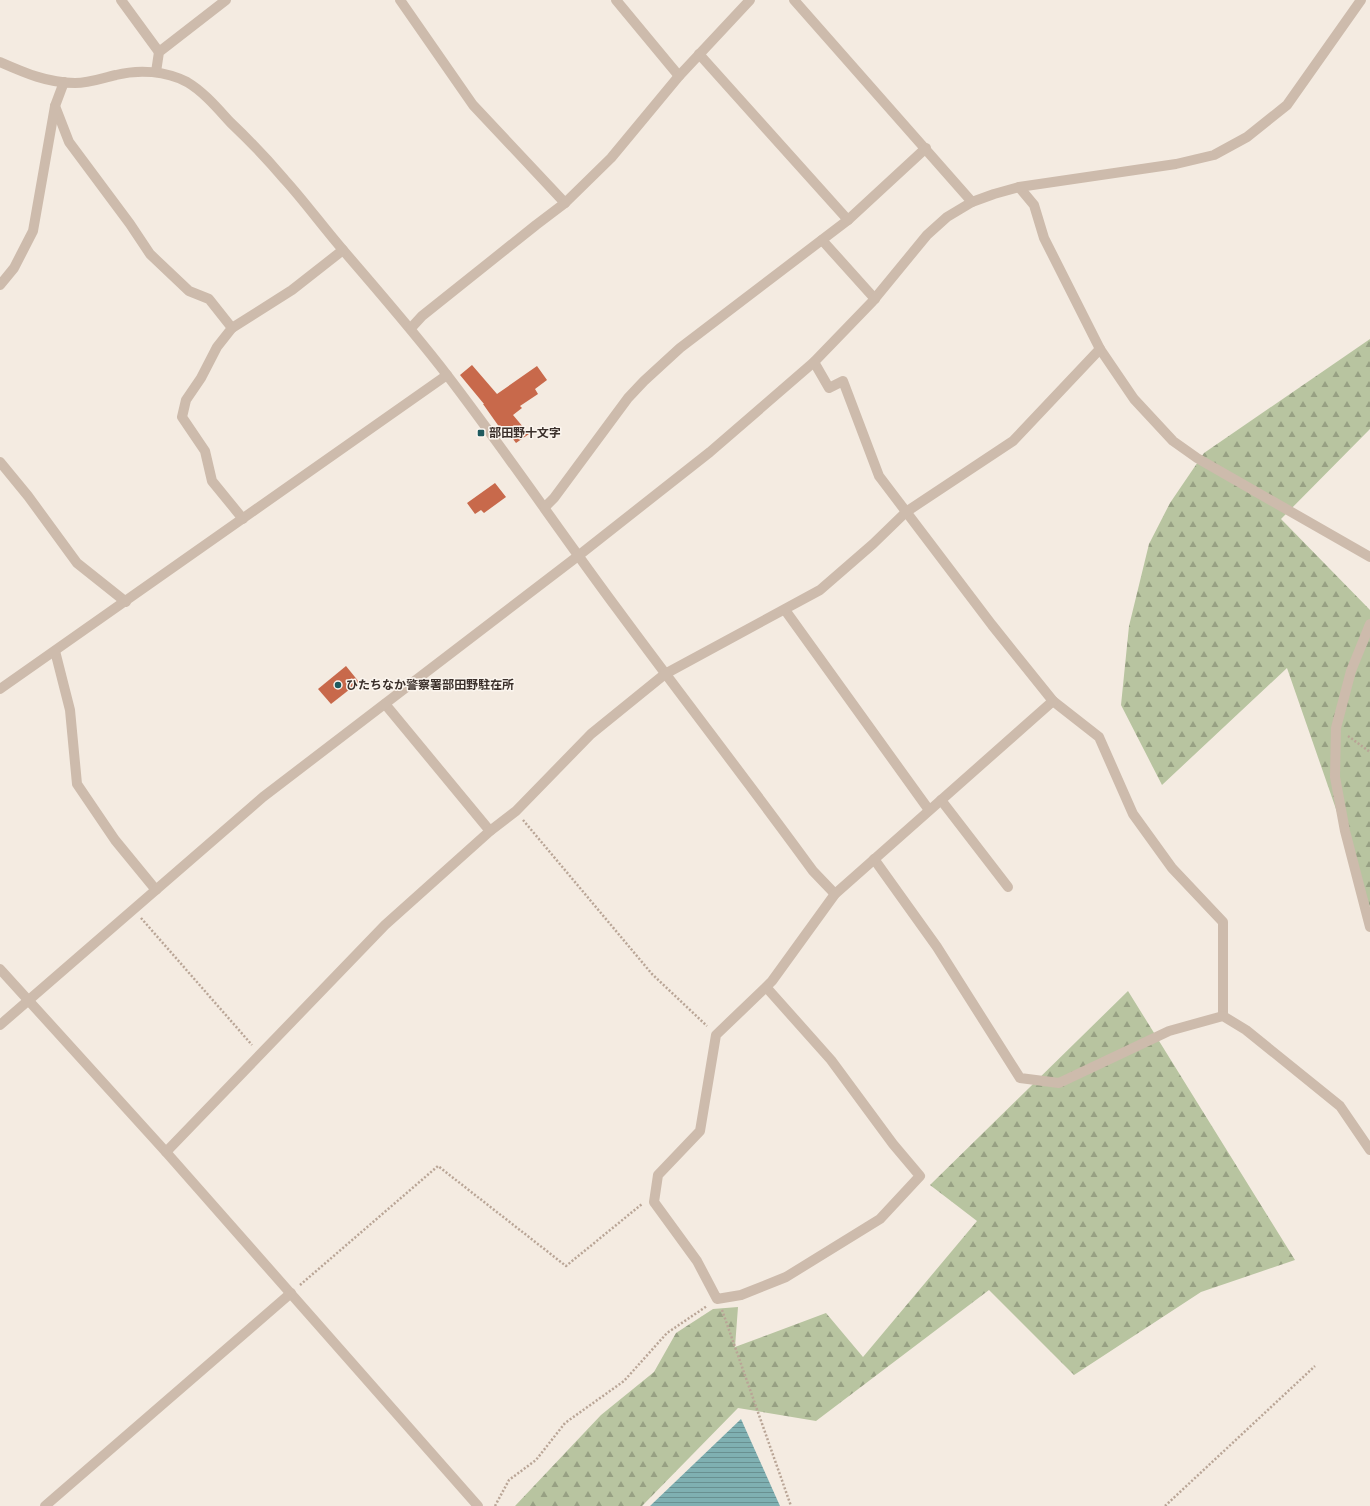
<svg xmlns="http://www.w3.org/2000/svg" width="1370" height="1506" font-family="Lato,'Noto Sans JP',sans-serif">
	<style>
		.forest { fill: url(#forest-firs) }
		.water { fill: url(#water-rules) }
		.building { fill: #c8694b }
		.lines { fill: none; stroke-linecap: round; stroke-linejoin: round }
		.path { stroke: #b9a596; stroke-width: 2.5; stroke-dasharray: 2 2; stroke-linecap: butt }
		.minor { stroke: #cdbbac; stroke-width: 10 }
		.poi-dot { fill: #1f5a5e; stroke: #fbf5ee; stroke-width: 1.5 }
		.labels { text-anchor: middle; stroke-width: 3; stroke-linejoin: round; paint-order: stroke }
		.poi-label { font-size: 12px; font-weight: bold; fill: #3b302b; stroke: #fbf5ee; text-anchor: start }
	</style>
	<defs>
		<pattern id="forest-firs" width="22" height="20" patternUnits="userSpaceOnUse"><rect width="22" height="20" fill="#b8c4a0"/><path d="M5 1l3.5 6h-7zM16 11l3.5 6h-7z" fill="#97a083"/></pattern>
		<pattern id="water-rules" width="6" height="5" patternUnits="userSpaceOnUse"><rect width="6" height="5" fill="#7fb0b2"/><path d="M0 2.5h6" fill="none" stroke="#699091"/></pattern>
	</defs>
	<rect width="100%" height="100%" fill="#f4ebe1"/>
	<g class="forest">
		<path d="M1370 339V429L1281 519 1370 610V907L1287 668 1162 785 1121 705 1129 626 1149 544 1170 503 1204 453Z"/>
		<path d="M1128 991 1295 1260 1201 1292 1074 1375 989 1290 816 1421 738 1408 642 1506H515L601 1415 654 1372 676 1333 713 1309 738 1307 735 1347 826 1313 863 1357 977 1221 930 1185Z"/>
	</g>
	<path class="water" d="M741 1419 780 1506H650Z"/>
	<g class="building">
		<path d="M472 365 497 394 537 366 547 380 535 389 538 394 520 406 522 408 513 415 529 434 516 443 503 426 500 428 483 404H484L460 375Z"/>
		<path d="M495 483 506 497 484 513 481 510 475 514 467 503Z"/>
		<path d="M346 666 359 682 331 704 318 689Z"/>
	</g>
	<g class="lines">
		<g class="path">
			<path d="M1348 736 1370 752"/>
			<path d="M523 820 652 974 707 1026"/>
			<path d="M141 918 252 1045"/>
			<path d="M300 1285 438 1166 566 1266 642 1204"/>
			<path d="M722 1310 791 1506"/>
			<path d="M495 1506 509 1480 536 1460 565 1423 624 1381 667 1333 707 1306"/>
			<path d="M1165 1506 1315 1366"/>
		</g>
		<g class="minor">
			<path d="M121 0 159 52"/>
			<path d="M400 0 473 105 565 203"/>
			<path d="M616 0 679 76"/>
			<path d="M794 0 972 202"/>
			<path d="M699 54 848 220"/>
			<path d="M0 62C25 73 48 83 75 83 90 83 102 78 116 75 139 69 166 71 187 82 204 92 218 109 231 123 250 141 268 160 285 180 305 202 323 227 343 250 378 291 414 332 447 375 506 452 560 532 618 610 682 697 749 783 813 871L835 894"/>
			<path d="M156 72 159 52 226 0"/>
			<path d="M55 106 69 142 130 224 150 254 189 291 209 299 232 328 217 347 201 378 186 400 182 417 205 451 212 481 243 519"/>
			<path d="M1019 187 1034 205 1044 238 1100 349 1134 399 1173 441 1197 458 1370 557"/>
			<path d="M822 240 875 299"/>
			<path d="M0 285 14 268 33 231 55 106 64 82"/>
			<path d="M232 328 292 290 343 250"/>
			<path d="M411 328 422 316 536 225 565 203 611 158 679 76 750 0"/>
			<path d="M0 462 28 496 77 563 126 602"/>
			<path d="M545 507 554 498 628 398 644 381 680 348 848 220 926 148"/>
			<path d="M785 610 929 810"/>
			<path d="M1370 624 1351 671 1336 728 1335 777 1345 831 1370 927"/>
			<path d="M55 651 70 710 77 784 115 840 156 890"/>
			<path d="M0 689 447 375"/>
			<path d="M1053 701 1099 737 1133 814 1172 868 1223 922V1016"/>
			<path d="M385 704 490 831"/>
			<path d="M941 800 1008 887"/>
			<path d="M874 859 937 947 1020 1078 1059 1083 1169 1031 1223 1016 1246 1030 1340 1106 1370 1150"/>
			<path d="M0 969 166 1152 478 1506"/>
			<path d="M766 987 831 1060 893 1144 920 1176 880 1219 786 1277 741 1295 717 1299 697 1261 654 1202 658 1175 700 1131 716 1035 766 987 772 981 835 894 1053 701 992 625 879 476 843 381 829 388 814 362"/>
			<path d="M0 1025 263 797 578 556 710 452 814 362 872 302 927 235 947 217 972 202 994 194 1019 187 1176 164 1214 155 1247 137 1287 105 1361 0"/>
			<path d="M166 1152 385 925 490 831 516 811 591 734 665 674 820 590 873 544 906 512 1013 441 1100 349"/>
			<path d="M45 1506 291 1293"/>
		</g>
	</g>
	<g class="poi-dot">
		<rect x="477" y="429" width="8" height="8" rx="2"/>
		<circle cx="338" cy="685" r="4"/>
	</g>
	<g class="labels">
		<g class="poi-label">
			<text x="489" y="437">部田野十文字</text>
			<text x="346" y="689">ひたちなか警察署部田野駐在所</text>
		</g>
	</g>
</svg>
